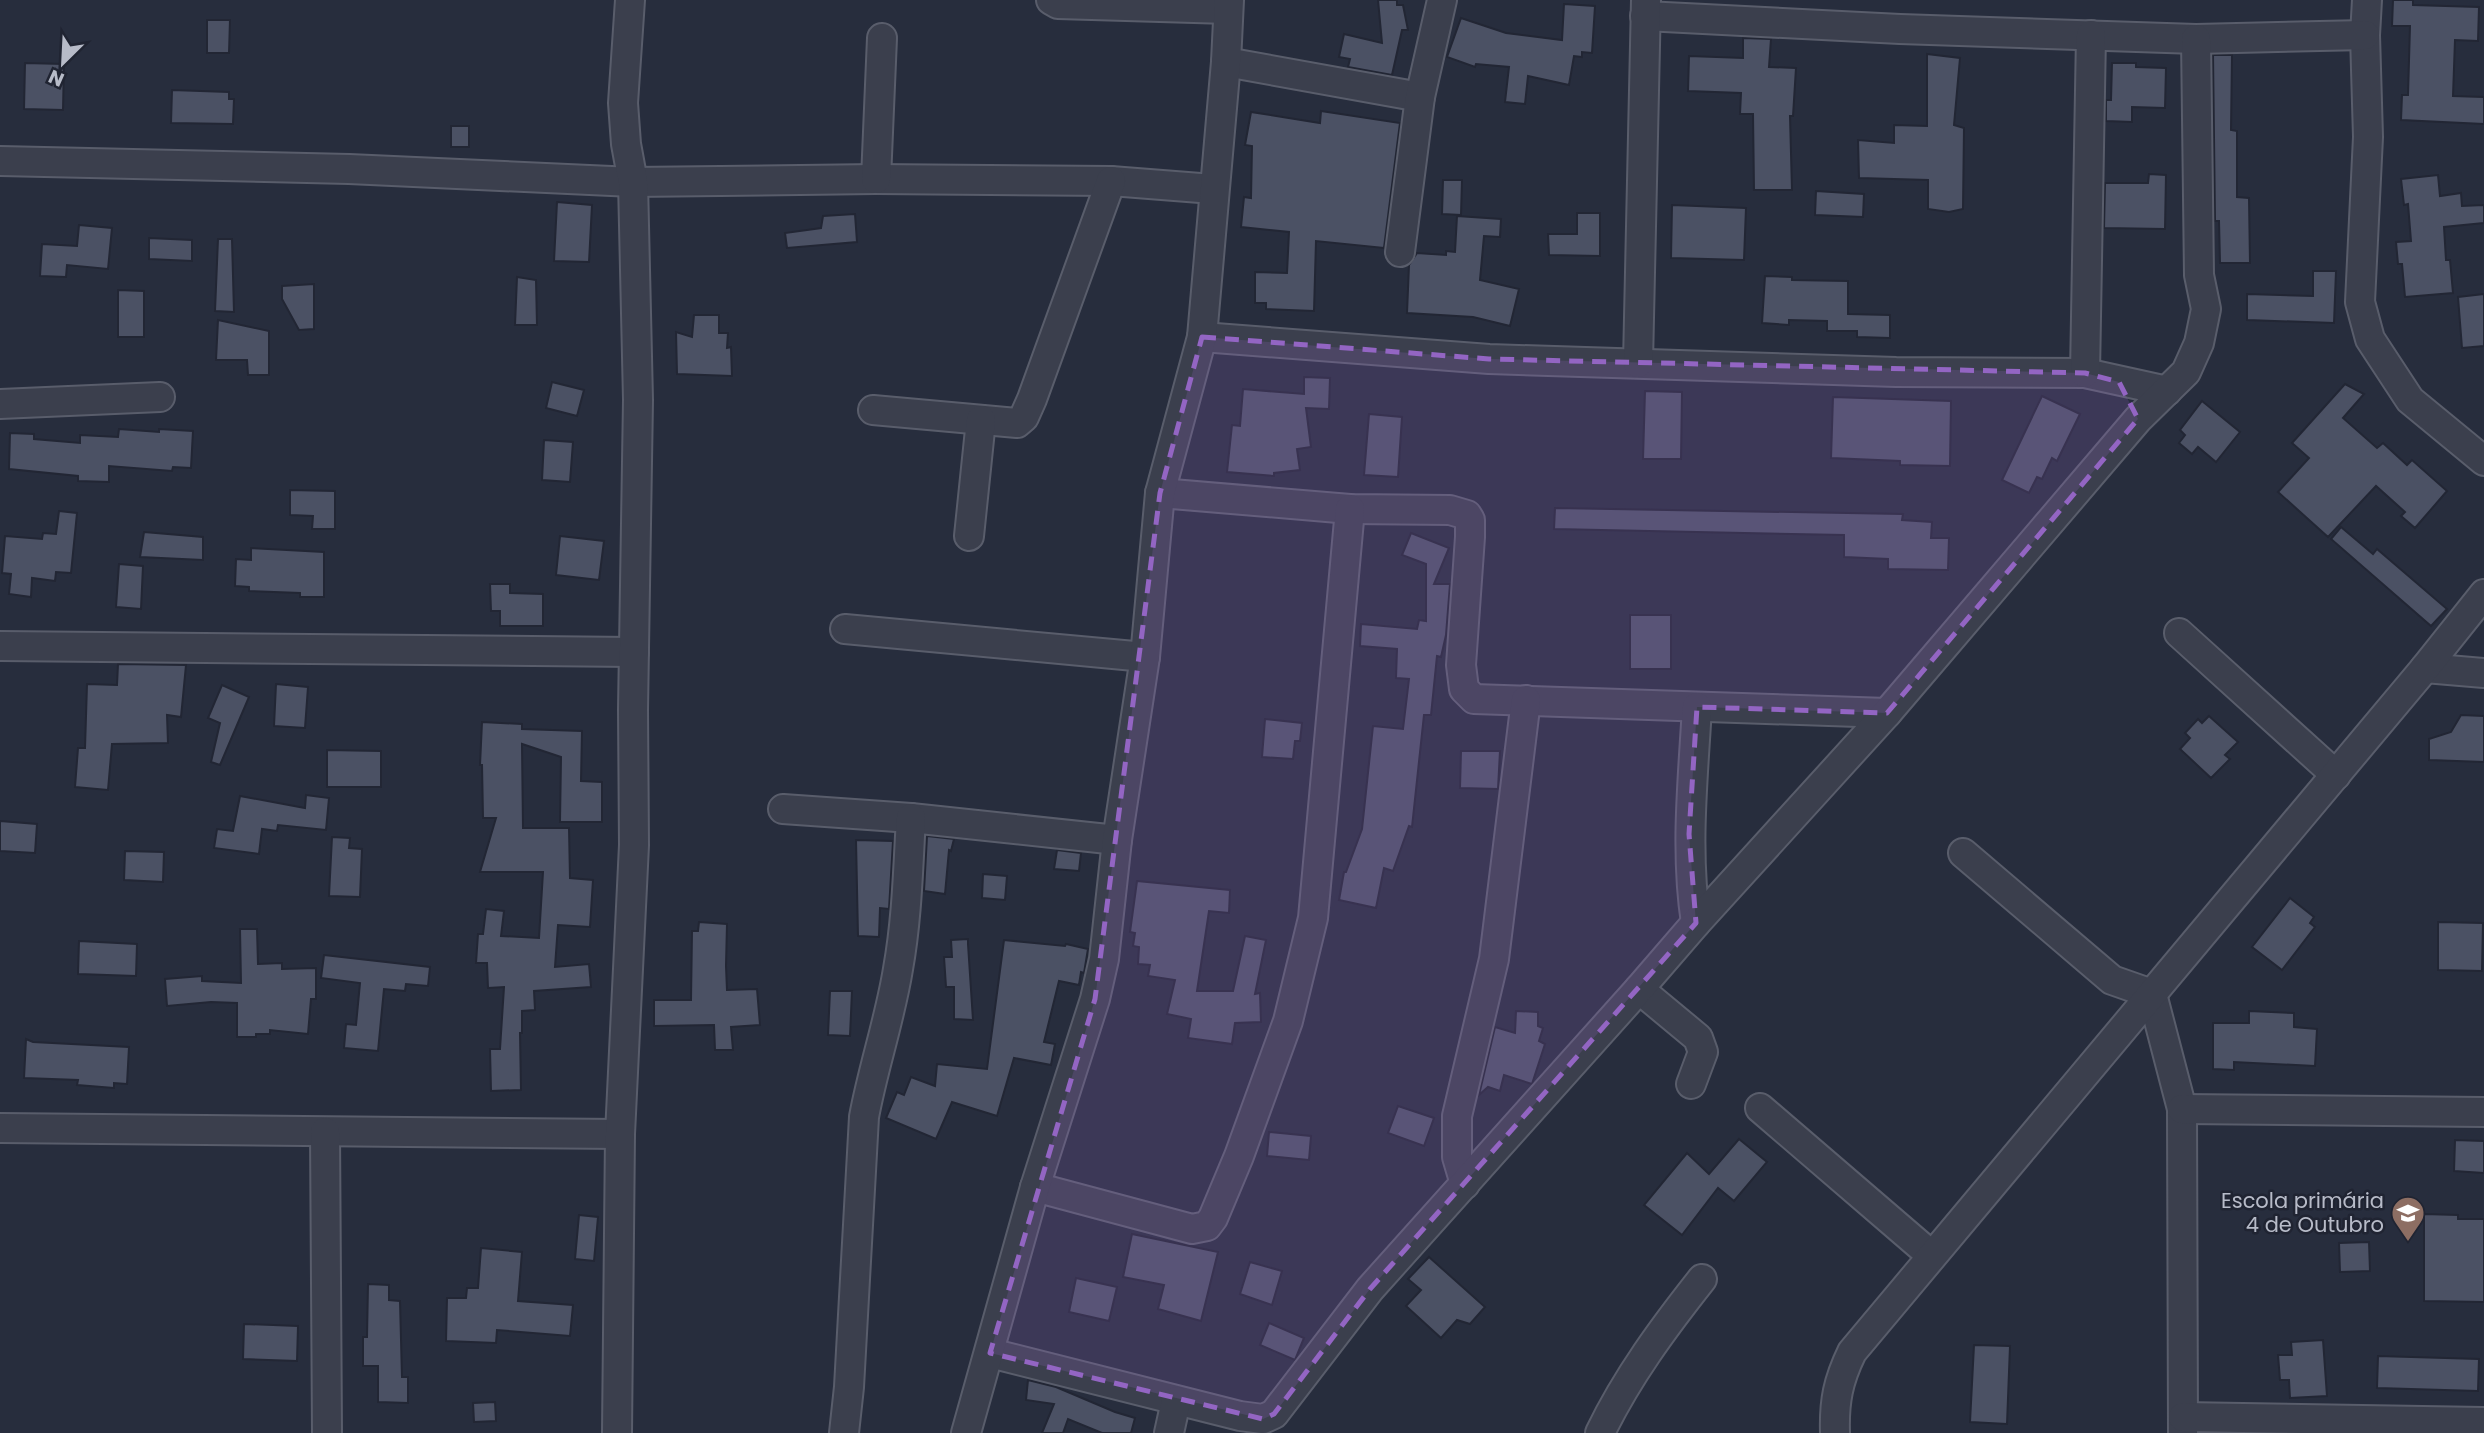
<svg xmlns="http://www.w3.org/2000/svg" width="2484" height="1433" font-family="Poppins,sans-serif">
	<style>
		.building { fill: #4b5164; stroke: #222634; stroke-width: 2 }
		.lines { fill: none; stroke-linecap: round; stroke-linejoin: round }
		.minor-casing { stroke: #595d6b; stroke-width: 32 }
		.minor { stroke: #3b3f4d; stroke-width: 28 }
		.marked { fill: #9365c3; fill-opacity: 0.2; stroke: #9365c3; stroke-width: 5; stroke-dasharray: 14 9; stroke-linejoin: round }
		.labels { text-anchor: middle; stroke-width: 5; stroke-linejoin: round; paint-order: stroke }
		.poi-label { font-size: 21px; fill: #b7bbc8; stroke: #202432; text-anchor: end }
	</style>
	<rect width="100%" height="100%" fill="#272d3d"/>
	<g class="building">
		<path d="M1378 0H1397V5H1403L1408 30H1402L1392 75 1348 67 1350 59 1339 57 1344 34 1382 43Z"/>
		<path d="M2393 0H2413V5L2479 7 2478 41 2455 40 2453 96 2484 97V124L2401 120 2402 95H2408L2410 26H2392Z"/>
		<path d="M1564 4 1595 6 1592 53 1582 52V57L1574 56 1569 85 1528 76 1525 104 1505 102 1509 67 1476 64 1475 67 1447 57 1461 18 1506 33 1562 40Z"/>
		<path d="M207 20H230L229 53H207Z"/>
		<path d="M1743 38 1771 39 1769 67 1796 68 1793 116H1790L1792 190H1754L1753 114H1740L1741 93 1688 91 1689 56 1743 58Z"/>
		<path d="M1927 54 1960 58 1954 125 1964 128 1963 209 1949 212 1928 209V180L1859 178 1858 140 1894 143V125L1927 126Z"/>
		<path d="M2213 55H2232L2231 130 2237 131V197L2249 198 2250 263H2220L2219 221H2215Z"/>
		<path d="M25 63 64 64 63 110 24 109Z"/>
		<path d="M2112 63H2136V67L2166 68 2165 108 2132 107V122L2106 121V100H2111Z"/>
		<path d="M172 90 229 92V99H234L233 124 171 123Z"/>
		<path d="M1321 111 1400 123 1384 248 1316 241 1314 311 1266 309V303H1255V272L1287 273 1289 232 1241 227 1244 197 1251 198 1252 146 1245 145 1251 112 1320 123Z"/>
		<rect x="451" y="126" width="18" height="21"/>
		<path d="M2149 174 2166 175 2165 229 2104 228 2105 183H2148Z"/>
		<path d="M2438 175 2440 196 2461 193 2462 206 2484 205V223L2444 227 2446 260H2450L2453 293 2405 297 2402 264H2398L2396 242 2411 241 2408 204 2404 205 2401 179Z"/>
		<path d="M1443 180H1462L1461 215 1442 214Z"/>
		<path d="M1816 191 1864 194 1863 217 1815 215Z"/>
		<path d="M557 202 592 205 589 262 554 261Z"/>
		<path d="M1672 205 1746 208 1744 260 1671 258Z"/>
		<path d="M1577 213H1600V256L1549 255 1548 234H1577Z"/>
		<path d="M855 214 857 242 787 248 785 233 821 228 823 216Z"/>
		<path d="M1457 216 1501 219 1500 237 1484 236 1480 280 1519 289 1510 326 1473 317 1407 313 1409 265 1417 253 1446 255V251L1455 252Z"/>
		<path d="M79 225 112 228 108 269 67 265 66 277 40 276 42 244 77 246Z"/>
		<path d="M149 238 192 240V261L149 259Z"/>
		<path d="M218 239H232L234 312 215 311Z"/>
		<path d="M2313 271H2336L2334 323 2247 320V294L2313 296Z"/>
		<path d="M1765 276 1792 277V280L1848 281V314L1890 315V338L1857 337V331H1827V321L1789 320V325L1762 323Z"/>
		<path d="M517 277 536 280 537 325H515Z"/>
		<path d="M314 284V329L299 330 282 299V286Z"/>
		<path d="M118 290 144 291V337H118Z"/>
		<path d="M2484 294V346L2462 348 2458 297Z"/>
		<path d="M694 315H719V333H728L727 348 731 347 732 376 677 374 676 332 692 337Z"/>
		<path d="M218 320 269 331V375H248L247 360H216Z"/>
		<path d="M1304 377 1330 378 1329 409 1306 408 1311 447 1297 449 1300 470 1274 473V476L1227 472 1232 425 1240 426 1243 389 1304 394Z"/>
		<path d="M552 382 584 390 577 416 546 408Z"/>
		<path d="M2345 384 2364 394 2343 418 2377 448 2383 443 2407 465 2412 460 2447 491 2415 528 2401 516 2405 512 2376 486 2328 537 2278 492 2309 458 2292 443Z"/>
		<path d="M1645 391 1682 392 1681 459H1643Z"/>
		<path d="M2042 396 2080 414 2057 461 2052 458 2042 479 2037 477 2029 493 2002 480Z"/>
		<path d="M1833 397 1951 401 1950 466 1900 465V461L1831 458Z"/>
		<path d="M2202 401 2240 432 2216 462 2198 447 2192 454 2179 443 2185 435 2180 430Z"/>
		<path d="M1369 414 1402 417 1398 477 1364 475Z"/>
		<path d="M119 429 159 432V429L193 431 191 468 173 467 172 471 109 466V482L78 481V476L9 469 10 433 34 434V439L80 443V435L118 437Z"/>
		<path d="M544 440 573 442 570 482 542 480Z"/>
		<path d="M290 490 335 491V529H312L313 516 290 515Z"/>
		<path d="M1555 508 1903 514 1902 520 1932 522 1931 538H1949L1948 570 1888 569V559L1844 557V535L1554 529Z"/>
		<path d="M59 511 77 513 71 573 56 572 55 581 32 578 31 597 9 594 11 574 2 573 5 536 42 539 43 533 56 534Z"/>
		<path d="M2341 527 2373 554 2377 549 2447 609 2431 626 2331 539Z"/>
		<path d="M144 532 203 537V560L140 557Z"/>
		<path d="M1411 533 1449 548 1434 584H1450L1446 635 1441 657 1437 656 1431 715H1424L1412 827 1409 826 1393 871 1384 868 1376 908 1339 900 1344 872H1346L1362 829 1373 726 1403 729 1409 679 1396 678 1397 649 1360 646 1361 624 1417 629 1419 620 1426 621V564L1402 555Z"/>
		<path d="M560 536 604 541 599 580 556 575Z"/>
		<path d="M251 548 324 552V597H300V593L249 591V587L235 586 236 559 251 560Z"/>
		<path d="M119 564 143 566 141 609 116 607Z"/>
		<path d="M490 584H510V593L543 594V626H500V611H491Z"/>
		<rect x="1630" y="615" width="41" height="54"/>
		<path d="M118 664 186 665 181 717 167 715 168 743 112 744 108 790 75 787 78 748H85L87 684 117 685Z"/>
		<path d="M276 684 308 687 305 728 274 726Z"/>
		<path d="M222 685 249 697 220 765 211 762 220 723 208 718Z"/>
		<path d="M2461 715 2484 716V762L2429 760V739L2451 732Z"/>
		<path d="M2209 716 2238 742 2225 755 2230 759 2211 778 2180 749 2190 738 2185 733 2198 719 2202 723Z"/>
		<path d="M1265 719 1302 723 1300 741H1295L1293 759 1262 757Z"/>
		<path d="M482 722 522 724V729L582 731 581 781 602 782V822H560L561 757 522 744 523 828H569L570 878 593 880 590 927 558 925 555 967 589 964 591 987 534 991 535 1010 522 1011V1033H520L521 1090 491 1091 490 1049H500L504 987 488 988 487 963H476L478 934H483L486 909 504 911 501 936 539 938 543 872H480L496 818H483L482 765H480Z"/>
		<path d="M327 750 381 751V787H327Z"/>
		<path d="M1461 751H1500L1498 789 1460 788Z"/>
		<path d="M306 795 329 798 326 830 278 825 277 831 262 829 259 854 214 848 217 829 233 831 240 796 305 808Z"/>
		<path d="M0 821 37 824 35 853 0 851Z"/>
		<path d="M927 836 954 839 951 851 949 850 945 894 924 891Z"/>
		<path d="M332 837 350 838 349 848 362 849 360 897 329 896Z"/>
		<path d="M856 840 893 841 889 909 880 908 879 937 858 936Z"/>
		<path d="M1057 850 1081 853 1079 871 1054 869Z"/>
		<path d="M125 851 164 852 163 882 124 880Z"/>
		<path d="M983 874 1007 876 1005 900 982 898Z"/>
		<path d="M1137 881 1230 890 1229 913 1209 911 1197 991H1233L1245 936 1266 940 1255 994 1260 993 1261 1022 1235 1023 1232 1044 1188 1038 1191 1019 1167 1014 1175 980 1148 976 1150 965 1138 964 1139 947 1133 946 1135 933 1130 932Z"/>
		<path d="M2290 898 2314 917 2310 923 2315 927 2282 970 2252 947Z"/>
		<path d="M699 922 727 924 726 966 727 990 757 989 760 1025 731 1027 733 1050H715L714 1025 654 1026V1000H691L692 931H698Z"/>
		<path d="M2438 922 2483 923 2482 971 2438 970Z"/>
		<path d="M240 929H257L258 964 282 963V969L316 968V999H311L308 1034 270 1030V1034H256V1037H237V1003L211 1002 167 1006 165 979 202 976V981L241 983Z"/>
		<path d="M968 939V944L973 1020 954 1019V987H946L944 957H952L951 940Z"/>
		<path d="M1004 940 1065 946 1066 944 1088 949 1084 973 1081 972 1079 985 1059 981 1044 1042 1055 1044 1051 1065 1014 1058 997 1116 952 1102 936 1139 886 1118 897 1092 904 1095 911 1077 935 1086 937 1064 987 1069Z"/>
		<path d="M79 941 137 944 136 976 78 974Z"/>
		<path d="M324 955 430 967 428 986 406 984 405 991 384 989 378 1051 344 1048 346 1024 356 1025 360 983 321 978Z"/>
		<path d="M830 991H852L850 1036 828 1035Z"/>
		<path d="M1516 1011 1538 1012V1026L1543 1028 1539 1041 1545 1044 1532 1084 1504 1075 1500 1091 1488 1087 1479 1095 1495 1027 1515 1033Z"/>
		<path d="M2249 1011 2294 1013V1027L2317 1029 2315 1066 2234 1062V1070L2213 1069V1023H2249Z"/>
		<path d="M26 1039 33 1042 129 1047 127 1084 114 1083V1088L77 1085 78 1080 24 1078Z"/>
		<path d="M1398 1106 1434 1118 1424 1146 1388 1133Z"/>
		<path d="M1269 1132 1311 1136 1309 1160 1267 1156Z"/>
		<path d="M1739 1139 1767 1162 1734 1201 1718 1188 1682 1235 1644 1205 1687 1153 1709 1174Z"/>
		<path d="M2455 1140 2484 1141V1173L2454 1171Z"/>
		<path d="M2424 1214 2458 1215V1219H2484V1302L2424 1301Z"/>
		<path d="M579 1215 598 1217 594 1261 575 1259Z"/>
		<path d="M1132 1234 1218 1252 1201 1321 1158 1309 1164 1285 1123 1277Z"/>
		<path d="M2369 1242 2370 1271 2340 1272 2339 1243Z"/>
		<path d="M481 1248 522 1252 518 1301 573 1305 570 1336 497 1330 496 1343 446 1341 447 1298H466L467 1288H478Z"/>
		<path d="M1429 1257 1485 1307 1470 1324 1457 1320 1441 1338 1406 1306 1421 1290 1408 1279Z"/>
		<path d="M1250 1262 1282 1271 1272 1305 1240 1294Z"/>
		<path d="M1076 1278 1117 1287 1109 1321 1069 1312Z"/>
		<path d="M368 1284 389 1285V1300L400 1301 402 1377H408V1403L378 1402V1366H363V1337H367Z"/>
		<path d="M1269 1323 1304 1338 1295 1360 1260 1345Z"/>
		<path d="M244 1324 298 1326 297 1361 243 1359Z"/>
		<path d="M2323 1340 2327 1396 2290 1398 2289 1380H2280L2278 1355H2292L2291 1342Z"/>
		<path d="M1974 1345 2010 1346 2007 1424 1970 1422Z"/>
		<path d="M2378 1356 2479 1359 2478 1391 2377 1388Z"/>
		<path d="M1028 1380 1056 1387 1115 1412 1135 1418 1131 1433H1102L1068 1419 1063 1433H1042L1054 1404 1026 1400Z"/>
		<path d="M495 1402 496 1421 474 1422 473 1403Z"/>
	</g>
	<g class="lines">
		<defs>
			<g id="minor">
				<path d="M1051 0 1058 4 1228 9"/>
				<path d="M2367 0 2365 35 2368 137 2360 302 2370 339 2410 400 2484 461"/>
				<path d="M1645 16 1900 29 2196 39 2365 35"/>
				<path d="M1226 62 1420 97"/>
				<path d="M0 161 349 169 633 182 876 179 1111 181 1213 189"/>
				<path d="M876 179 882 38"/>
				<path d="M1400 252 1420 97 1442 0"/>
				<path d="M1202 337 1489 359 1896 372 2085 373 2167 391"/>
				<path d="M1638 363 1646 0"/>
				<path d="M2085 373 2091 35"/>
				<path d="M0 404 160 397"/>
				<path d="M873 410 1017 423 1024 417 1032 399 1111 181"/>
				<path d="M1160 493 1350 509 1450 510 1467 515 1470 520V537L1461 665 1464 689 1474 699 1887 713"/>
				<path d="M969 536 981 420"/>
				<path d="M845 629 1145 657"/>
				<path d="M2179 633 2336 775"/>
				<path d="M0 646 634 652"/>
				<path d="M2425 668 2484 673"/>
				<path d="M783 809 911 818 1117 840"/>
				<path d="M1963 853 2112 980 2152 994 2182 1109 2183 1433"/>
				<path d="M1696 923C1685 851 1693 779 1697 707"/>
				<path d="M1639 989 1698 1038 1703 1052 1691 1084"/>
				<path d="M1760 1108 1931 1255"/>
				<path d="M2182 1109 2484 1112"/>
				<path d="M0 1128 620 1134"/>
				<path d="M325 1132 327 1433"/>
				<path d="M1465 1184 1457 1157V1116L1494 959 1526 700"/>
				<path d="M1035 1187 1192 1229 1207 1226 1213 1218 1239 1156 1288 1021 1313 918 1350 509"/>
				<path d="M990 1353 1240 1416 1263 1419 1274 1414 1370 1289 1639 989 1696 923 1887 713 2138 419 2186 372 2199 343 2206 309 2199 275 2196 39"/>
				<path d="M2183 1417 2484 1422"/>
				<path d="M617 1433 620 1134 634 845 633 710 638 400 633 182 626 144 623 103 630 0"/>
				<path d="M844 1433 849 1387 864 1117C873 1068 890 1019 898 969 907 919 908 869 911 818"/>
				<path d="M966 1433 1035 1187 1095 999 1104 959 1117 840 1145 657 1160 493 1202 337 1226 62 1229 0"/>
				<path d="M1169 1433 1176 1401"/>
				<path d="M1600 1433C1627 1377 1664 1327 1702 1279"/>
				<path d="M1835 1433C1834 1401 1838 1381 1852 1352L2425 668 2484 594"/>
			</g>
		</defs>
		<use href="#minor" class="minor-casing"/>
		<use href="#minor" class="minor"/>
	</g>
	<path class="marked" d="M1202 337 1489 359 2085 373 2119 382 2138 419 1887 713 1697 707 1689 834 1696 923 1370 1289 1274 1414 1263 1419 990 1353 1095 999 1160 493Z"/>
	<defs>
		<symbol id="school-pin" viewBox="-11 -11 22 30"><path d="M0 17L-7.5 6A9.5 9.5 0 1 1 7.5 6Z" fill="#8d6e63" stroke="#202432"/><path d="M0-5L7-2L0 1L-7-2ZM-4 1L0 2.5L4 1V4Q0 6-4 4Z" fill="#fff"/></symbol>
	</defs>
	<g fill-rule="evenodd">
		<use href="#school-pin" x="2389" y="1194" width="38" height="52"/>
	</g>
	<g class="labels">
		<g class="poi-label">
			<text x="2384" y="1208">Escola primária<tspan x="2384" dy="24">4 de Outubro</tspan></text>
		</g>
	</g>
	<g transform="translate(63 63) rotate(204)" stroke="#202432" stroke-width="5" paint-order="stroke">
	<path d="M0-5L12 26L0 18L-12 26Z" fill="#b7bbc8"/>
	<text y="-10" font-size="19" font-weight="bold" text-anchor="middle" fill="#b7bbc8">N</text>
	</g>
</svg>
